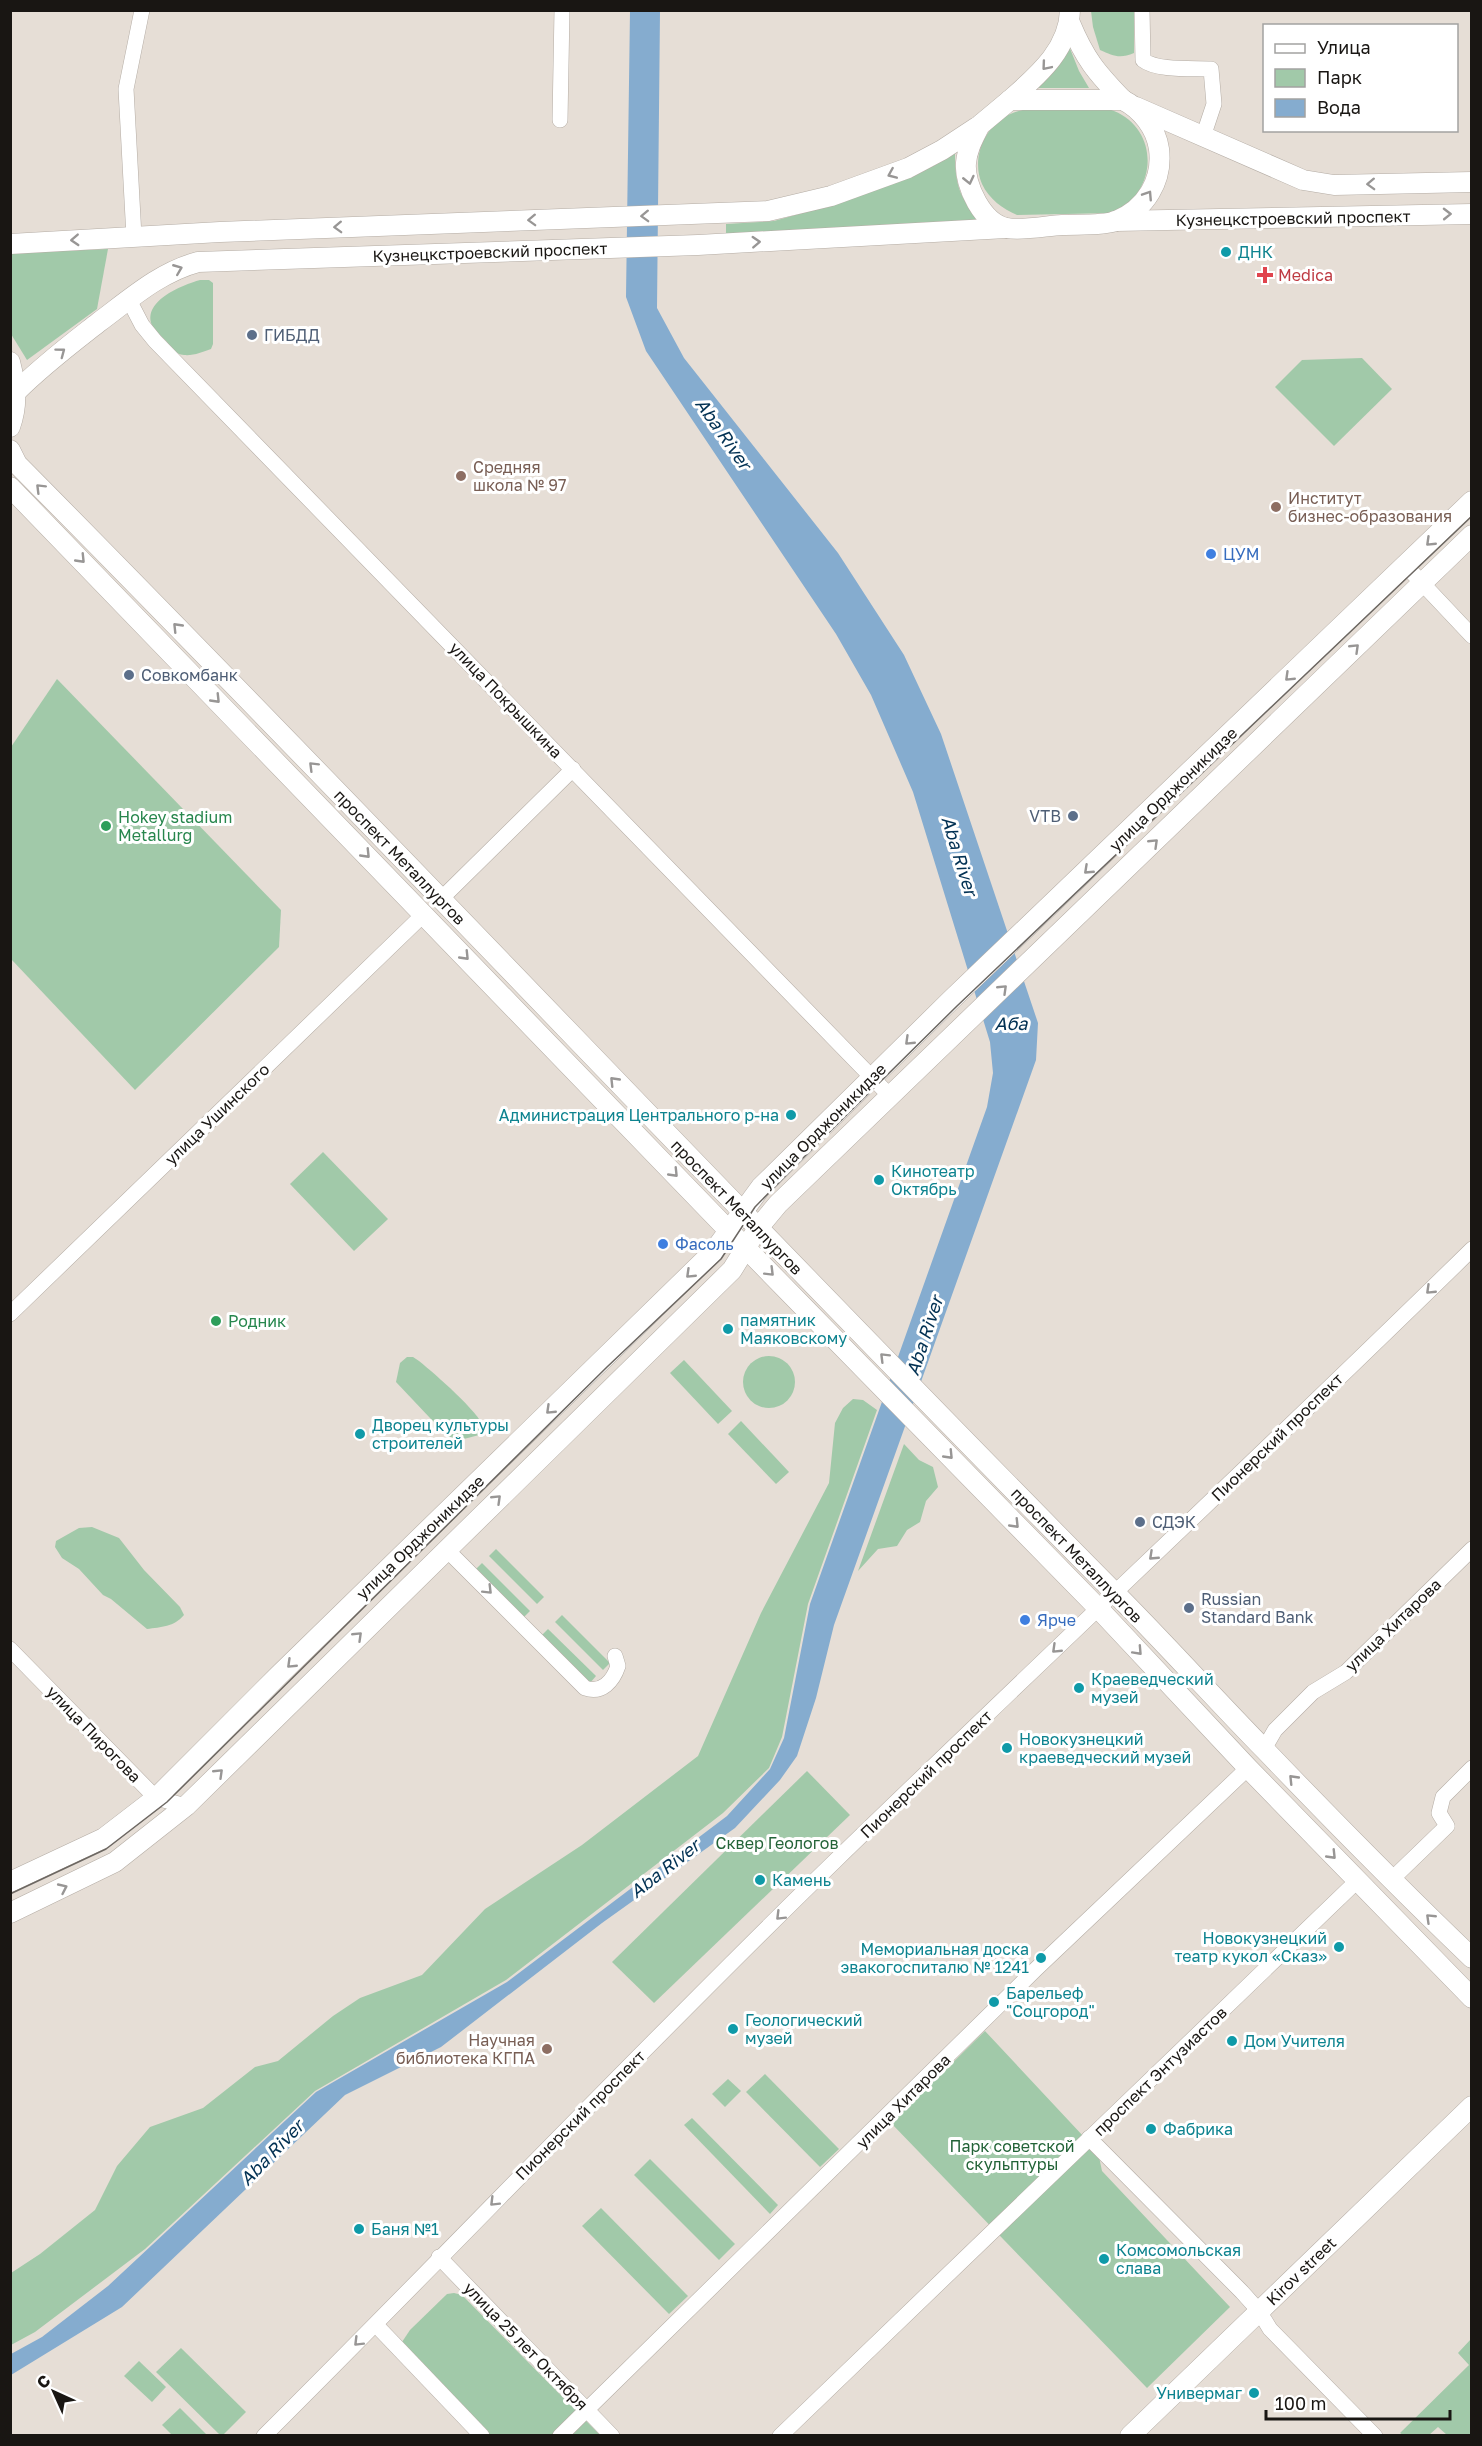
<svg xmlns="http://www.w3.org/2000/svg" width="1482" height="2446" font-family="'Golos Text',sans-serif">
	<style>
		.green { fill: #a1c9a9 }
		.water { fill: #85accf }
		.lines { fill: none; stroke-linecap: round; stroke-linejoin: round }
		.minor-casing { stroke: #b4aca4; stroke-width: 16 }
		.major-casing { stroke: #b4aca4; stroke-width: 21 }
		.minor { stroke: #fff; stroke-width: 15 }
		.major { stroke: #fff; stroke-width: 20 }
		.tram { stroke: #6c6762; stroke-width: 1.5 }
		.oneway { stroke: #989695 }
		.culture-dot { fill: #0f9aa8; stroke: #fff; stroke-width: 2 }
		.health-dot { fill: #e0444e; stroke: #fff; stroke-width: 2 }
		.service-dot { fill: #5c6f8a; stroke: #fff; stroke-width: 2 }
		.education-dot { fill: #8d6e63; stroke: #fff; stroke-width: 2 }
		.shop-dot { fill: #3f7fe0; stroke: #fff; stroke-width: 2 }
		.leisure-dot { fill: #2e9e5b; stroke: #fff; stroke-width: 2 }
		.labels { text-anchor: middle; stroke-width: 6; stroke-linejoin: round; paint-order: stroke }
		.street-label { font-size: 16px; fill: #191613; stroke: #fff }
		.culture-label { font-size: 16px; fill: #0d838f; stroke: #fff; text-anchor: start }
		.health-label { font-size: 16px; fill: #be3a42; stroke: #fff; text-anchor: start }
		.service-label { font-size: 16px; fill: #4e5e75; stroke: #fff; text-anchor: start }
		.education-label { font-size: 16px; fill: #785e54; stroke: #fff; text-anchor: start }
		.shop-label { font-size: 16px; fill: #366cbe; stroke: #fff; text-anchor: start }
		.leisure-label { font-size: 16px; fill: #27864d; stroke: #fff; text-anchor: start }
		.park-label { font-size: 16px; fill: #226337; stroke: #fff }
		.water-label { font-size: 18px; font-style: italic; fill: #023153; stroke: #fff }
	</style>
	<rect width="100%" height="100%" fill="#e6ded6"/>
	<g class="green">
		<path d="M1091 11H1134V53C1120 59 1113 56 1100 50L1093 27Z"/>
		<path d="M1069 46 1079 71 1089 88H1037Z"/>
		<path d="M1031 108C1051 108 1097 104 1114 111 1160 130 1158 193 1113 213L1017 215C1003 209 989 199 982 184 971 159 984 127 1008 115 1015 111 1024 110 1031 108Z"/>
		<path d="M955 151C955 182 958 199 982 221L726 235V224L774 221 845 201 916 175 935 165Z"/>
		<path d="M108 249 97 309 27 360 11 334V253Z"/>
		<path d="M200 280H209L213 283V344L211 349C203 352 193 356 184 355 175 354 171 348 166 341 162 337 156 332 153 327 140 302 182 285 200 280Z"/>
		<path d="M1362 358 1392 389 1334 446 1275 387 1302 360Z"/>
		<path d="M57 679 281 910 279 947 135 1090 11 959V747Z"/>
		<path d="M323 1152 388 1219 354 1251 290 1184Z"/>
		<circle cx="769" cy="1382" r="26"/>
		<path d="M407 1357H413L419 1361C436 1375 477 1410 485 1429L483 1434 460 1440 447 1436 396 1382 400 1363Z"/>
		<path d="M684 1360 732 1411 718 1424 670 1373Z"/>
		<path d="M853 1399 863 1400 877 1410 808 1604 782 1737 769 1768 723 1813 506 1980 315 2091 145 2249 35 2332 11 2345V2273L40 2254 95 2210 117 2166 150 2127 203 2108 255 2067 278 2061 333 2016 360 1998 422 1975 485 1909 582 1845 698 1756 761 1613 829 1483 835 1423 843 1408Z"/>
		<path d="M741 1421 789 1472 776 1484 728 1434Z"/>
		<path d="M904 1444 919 1460 933 1467 938 1487 926 1501 920 1522 907 1530 897 1546 878 1549 858 1571Z"/>
		<path d="M92 1527 119 1538 144 1570 180 1607 184 1615C174 1627 161 1627 147 1629L111 1599 103 1595 79 1569 62 1558 55 1547 56 1541 79 1528Z"/>
		<path d="M496 1549 544 1597 537 1604 489 1556Z"/>
		<path d="M482 1563 530 1611 524 1617 476 1569Z"/>
		<path d="M562 1615 610 1663 603 1670 555 1622Z"/>
		<path d="M548 1629 596 1676 590 1683 542 1635Z"/>
		<path d="M807 1771 850 1815 654 2003 612 1962Z"/>
		<path d="M985 2031 1098 2152 1102 2171 1230 2307 1147 2388 891 2123Z"/>
		<path d="M765 2074 839 2149 820 2167 746 2092Z"/>
		<path d="M728 2079 741 2091 725 2107 712 2094Z"/>
		<path d="M692 2118 778 2205 770 2214 684 2125Z"/>
		<path d="M650 2159 735 2244 719 2260 634 2175Z"/>
		<path d="M601 2208 688 2296 669 2314 582 2226Z"/>
		<path d="M454 2293 462 2295 600 2435H489L405 2349 402 2342 410 2330 447 2294Z"/>
		<path d="M1471 2339V2435H1447L1438 2427 1429 2435H1403L1400 2433 1469 2365 1458 2353Z"/>
		<path d="M181 2348 246 2412 223 2435H220L156 2372Z"/>
		<path d="M139 2361 166 2387 152 2402 124 2376Z"/>
		<path d="M180 2408 207 2435H172L162 2425Z"/>
	</g>
	<path class="water" d="M630 11H660L657 308 684 358 838 553 904 655 941 734 1038 1023 1036 1060 834 1625 816 1698 797 1756 780 1780 735 1828 602 1923 441 2047 345 2095 122 2307 11 2375V2354L42 2337 108 2286 316 2092 507 1982 727 1816 770 1769 784 1738 810 1604 987 1107 993 1073 990 1042 913 792 871 695 836 634 646 351 626 297Z"/>
	<g class="lines">
		<defs>
			<g id="minor">
				<path d="M1142 10 1143 60C1157 71 1193 68 1211 69L1214 104 1203 137"/>
				<path d="M560 120 562 10"/>
				<path d="M134 237 126 89 142 10"/>
				<path d="M129 300 142 325 155 341 890 1096"/>
				<path d="M1406 566 1472 636"/>
				<path d="M441 899 573 769"/>
				<path d="M10 1314 424 914"/>
				<path d="M446 1549 585 1688C602 1694 613 1681 618 1666L615 1656"/>
				<path d="M10 1649 156 1798 186 1806"/>
				<path d="M1264 1749 1275 1730 1313 1692 1346 1672 1472 1549"/>
				<path d="M1391 1880 1447 1826 1439 1813 1443 1797 1472 1768"/>
				<path d="M1089 2138 1242 2292 1259 2311 1270 2329 1375 2436"/>
				<path d="M439 2257 612 2436"/>
				<path d="M376 2325 482 2436"/>
				<path d="M264 2436C455 2246 640 2050 834 1862 1045 1657 1261 1456 1472 1249"/>
				<path d="M560 2436 1036 1969 1248 1768"/>
				<path d="M780 2436 1357 1881"/>
			</g>
			<g id="major">
				<path d="M1070 23C1085 59 1096 72 1123 100"/>
				<path d="M1010 100C1037 76 1069 50 1070 10"/>
				<path d="M1136 107 1303 180 1334 185 1472 182"/>
				<path d="M1115 221 1472 214"/>
				<path d="M10 244 220 232 768 211 831 196 908 168 942 150 980 125 1010 100H1123C1141 109 1156 128 1159 149 1163 180 1146 209 1116 221 1103 226 1076 224 1062 225 1046 226 1021 231 1007 228 983 224 964 185 966 163 967 149 974 137 980 125"/>
				<path d="M10 362C16 385 18 405 10 427"/>
				<path d="M17 391C43 365 71 344 99 322 130 299 160 272 198 262L698 245 1006 228"/>
				<path d="M10 450 17 464C386 836 744 1219 1113 1591 1165 1643 1214 1698 1265 1750 1333 1821 1401 1890 1472 1958"/>
				<path d="M10 487 734 1236 1098 1608 1248 1768 1472 1998"/>
				<path d="M10 1882 104 1838 156 1798 279 1675 714 1251 761 1187 951 1000 1472 501"/>
				<path d="M10 1913 115 1862 186 1806 732 1270 758 1228 778 1204 1472 535"/>
				<path d="M1130 2436 1472 2106"/>
			</g>
		</defs>
		<use href="#minor" class="minor-casing"/>
		<use href="#major" class="major-casing"/>
		<use href="#minor" class="minor"/>
		<use href="#major" class="major"/>
		<path class="tram" d="M10 1894 106 1849 167 1802 607 1367 721 1259 755 1207 796 1165 957 1006 1472 516"/>
	</g>
	<defs><path id="oneway-chevron" d="M-2-3.5L2.5 0L-2 3.5" fill="none" stroke-width="1.6" stroke-linecap="round" stroke-linejoin="round" transform="scale(1.5)"/></defs>
	<g class="oneway">
		<use href="#oneway-chevron" transform="translate(1046 66) rotate(130)"/>
		<use href="#oneway-chevron" transform="translate(892 174) rotate(157)"/>
		<use href="#oneway-chevron" transform="translate(969 180) rotate(77)"/>
		<use href="#oneway-chevron" transform="translate(1371 184) rotate(178)"/>
		<use href="#oneway-chevron" transform="translate(1148 195) rotate(-57)"/>
		<use href="#oneway-chevron" transform="translate(1447 214) rotate(-1)"/>
		<use href="#oneway-chevron" transform="translate(645 216) rotate(178)"/>
		<use href="#oneway-chevron" transform="translate(532 220) rotate(178)"/>
		<use href="#oneway-chevron" transform="translate(338 227) rotate(178)"/>
		<use href="#oneway-chevron" transform="translate(75 240) rotate(177)"/>
		<use href="#oneway-chevron" transform="translate(756 242) rotate(-3)"/>
		<use href="#oneway-chevron" transform="translate(178 269) rotate(-22)"/>
		<use href="#oneway-chevron" transform="translate(61 352) rotate(-37)"/>
		<use href="#oneway-chevron" transform="translate(40 488) rotate(-135)"/>
		<use href="#oneway-chevron" transform="translate(1430 542) rotate(136)"/>
		<use href="#oneway-chevron" transform="translate(81 559) rotate(46)"/>
		<use href="#oneway-chevron" transform="translate(177 627) rotate(-134)"/>
		<use href="#oneway-chevron" transform="translate(1355 648) rotate(-44)"/>
		<use href="#oneway-chevron" transform="translate(1289 677) rotate(136)"/>
		<use href="#oneway-chevron" transform="translate(216 699) rotate(46)"/>
		<use href="#oneway-chevron" transform="translate(313 766) rotate(-135)"/>
		<use href="#oneway-chevron" transform="translate(1154 843) rotate(-44)"/>
		<use href="#oneway-chevron" transform="translate(366 854) rotate(46)"/>
		<use href="#oneway-chevron" transform="translate(1088 870) rotate(137)"/>
		<use href="#oneway-chevron" transform="translate(465 956) rotate(46)"/>
		<use href="#oneway-chevron" transform="translate(1003 989) rotate(-44)"/>
		<use href="#oneway-chevron" transform="translate(909 1041) rotate(136)"/>
		<use href="#oneway-chevron" transform="translate(614 1081) rotate(-134)"/>
		<use href="#oneway-chevron" transform="translate(674 1173) rotate(46)"/>
		<use href="#oneway-chevron" transform="translate(770 1272) rotate(45)"/>
		<use href="#oneway-chevron" transform="translate(690 1274) rotate(136)"/>
		<use href="#oneway-chevron" transform="translate(1430 1290) rotate(136)"/>
		<use href="#oneway-chevron" transform="translate(884 1357) rotate(-135)"/>
		<use href="#oneway-chevron" transform="translate(550 1410) rotate(136)"/>
		<use href="#oneway-chevron" transform="translate(949 1455) rotate(46)"/>
		<use href="#oneway-chevron" transform="translate(497 1499) rotate(-44)"/>
		<use href="#oneway-chevron" transform="translate(1015 1524) rotate(46)"/>
		<use href="#oneway-chevron" transform="translate(1153 1556) rotate(137)"/>
		<use href="#oneway-chevron" transform="translate(488 1590) rotate(45)"/>
		<use href="#oneway-chevron" transform="translate(358 1636) rotate(-44)"/>
		<use href="#oneway-chevron" transform="translate(1056 1649) rotate(136)"/>
		<use href="#oneway-chevron" transform="translate(1138 1651) rotate(47)"/>
		<use href="#oneway-chevron" transform="translate(291 1664) rotate(136)"/>
		<use href="#oneway-chevron" transform="translate(219 1773) rotate(-44)"/>
		<use href="#oneway-chevron" transform="translate(1293 1779) rotate(-134)"/>
		<use href="#oneway-chevron" transform="translate(1332 1855) rotate(46)"/>
		<use href="#oneway-chevron" transform="translate(63 1888) rotate(-25)"/>
		<use href="#oneway-chevron" transform="translate(780 1916) rotate(135)"/>
		<use href="#oneway-chevron" transform="translate(1430 1918) rotate(-136)"/>
		<use href="#oneway-chevron" transform="translate(494 2202) rotate(135)"/>
		<use href="#oneway-chevron" transform="translate(358 2342) rotate(135)"/>
	</g>
	<g class="culture-dot">
		<circle cx="1226" cy="252" r="6"/>
		<circle cx="791" cy="1115" r="6"/>
		<circle cx="879" cy="1180" r="6"/>
		<circle cx="728" cy="1329" r="6"/>
		<circle cx="360" cy="1434" r="6"/>
		<circle cx="1079" cy="1688" r="6"/>
		<circle cx="1007" cy="1748" r="6"/>
		<circle cx="760" cy="1880" r="6"/>
		<circle cx="1339" cy="1947" r="6"/>
		<circle cx="1041" cy="1958" r="6"/>
		<circle cx="994" cy="2002" r="6"/>
		<circle cx="733" cy="2029" r="6"/>
		<circle cx="1232" cy="2041" r="6"/>
		<circle cx="1151" cy="2129" r="6"/>
		<circle cx="359" cy="2229" r="6"/>
		<circle cx="1104" cy="2259" r="6"/>
		<circle cx="1254" cy="2393" r="6"/>
	</g>
	<path class="health-dot" d="M1262 266h6v6h6v6h-6v6h-6v-6h-6v-6h6z"/>
	<g class="service-dot">
		<circle cx="252" cy="335" r="6"/>
		<circle cx="129" cy="675" r="6"/>
		<circle cx="1073" cy="816" r="6"/>
		<circle cx="1140" cy="1522" r="6"/>
		<circle cx="1189" cy="1608" r="6"/>
	</g>
	<g class="education-dot">
		<circle cx="461" cy="476" r="6"/>
		<circle cx="1276" cy="507" r="6"/>
		<circle cx="547" cy="2049" r="6"/>
	</g>
	<g class="shop-dot">
		<circle cx="1211" cy="554" r="6"/>
		<circle cx="663" cy="1244" r="6"/>
		<circle cx="1025" cy="1620" r="6"/>
	</g>
	<g class="leisure-dot">
		<circle cx="106" cy="826" r="6"/>
		<circle cx="216" cy="1321" r="6"/>
	</g>
	<g class="labels">
		<g class="street-label">
			<text transform="translate(1293 218) rotate(-1)" y="6">Кузнецкстроевский проспект</text>
			<text transform="translate(490 252) rotate(-2)" y="6">Кузнецкстроевский проспект</text>
			<text transform="translate(506 700) rotate(46)" y="6">улица Покрышкина</text>
			<text transform="translate(1173 789) rotate(-44)" y="6">улица Орджоникидзе</text>
			<text transform="translate(400 857) rotate(46)" y="6">проспект Металлургов</text>
			<text transform="translate(217 1114) rotate(-44)" y="6">улица Ушинского</text>
			<text transform="translate(823 1126) rotate(-45)" y="6">улица Орджоникидзе</text>
			<text transform="translate(737 1207) rotate(46)" y="6">проспект Металлургов</text>
			<text transform="translate(1277 1437) rotate(-44)" y="6">Пионерский проспект</text>
			<text transform="translate(420 1537) rotate(-44)" y="6">улица Орджоникидзе</text>
			<text transform="translate(1077 1555) rotate(46)" y="6">проспект Металлургов</text>
			<text transform="translate(1393 1625) rotate(-44)" y="6">улица Хитарова</text>
			<text transform="translate(94 1734) rotate(46)" y="6">улица Пирогова</text>
			<text transform="translate(926 1774) rotate(-44)" y="6">Пионерский проспект</text>
			<text transform="translate(1160 2071) rotate(-44)" y="6">проспект Энтузиастов</text>
			<text transform="translate(903 2101) rotate(-45)" y="6">улица Хитарова</text>
			<text transform="translate(580 2115) rotate(-45)" y="6">Пионерский проспект</text>
			<text transform="translate(1301 2271) rotate(-44)" y="6">Kirov street</text>
			<text transform="translate(526 2346) rotate(46)" y="6">улица 25 лет Октября</text>
		</g>
		<g class="culture-label">
			<text x="1238" y="258">ДНК</text>
			<text x="779" y="1121" text-anchor="end">Администрация Центрального р-на</text>
			<text x="891" y="1177">Кинотеатр<tspan x="891" dy="18">Октябрь</tspan></text>
			<text x="740" y="1326">памятник<tspan x="740" dy="18">Маяковскому</tspan></text>
			<text x="372" y="1431">Дворец культуры<tspan x="372" dy="18">строителей</tspan></text>
			<text x="1091" y="1685">Краеведческий<tspan x="1091" dy="18">музей</tspan></text>
			<text x="1019" y="1745">Новокузнецкий<tspan x="1019" dy="18">краеведческий музей</tspan></text>
			<text x="772" y="1886">Камень</text>
			<text x="1327" y="1944" text-anchor="end">Новокузнецкий<tspan x="1327" dy="18">театр кукол «Сказ»</tspan></text>
			<text x="1029" y="1955" text-anchor="end">Мемориальная доска<tspan x="1029" dy="18">эвакогоспиталю № 1241</tspan></text>
			<text x="1006" y="1999">Барельеф<tspan x="1006" dy="18">"Соцгород"</tspan></text>
			<text x="745" y="2026">Геологический<tspan x="745" dy="18">музей</tspan></text>
			<text x="1244" y="2047">Дом Учителя</text>
			<text x="1163" y="2135">Фабрика</text>
			<text x="371" y="2235">Баня №1</text>
			<text x="1116" y="2256">Комсомольская<tspan x="1116" dy="18">слава</tspan></text>
			<text x="1242" y="2399" text-anchor="end">Универмаг</text>
		</g>
		<g class="health-label">
			<text x="1278" y="281">Medica</text>
		</g>
		<g class="service-label">
			<text x="264" y="341">ГИБДД</text>
			<text x="141" y="681">Совкомбанк</text>
			<text x="1061" y="822" text-anchor="end">VTB</text>
			<text x="1152" y="1528">СДЭК</text>
			<text x="1201" y="1605">Russian<tspan x="1201" dy="18">Standard Bank</tspan></text>
		</g>
		<g class="education-label">
			<text x="473" y="473">Средняя<tspan x="473" dy="18">школа № 97</tspan></text>
			<text x="1288" y="504">Институт<tspan x="1288" dy="18">бизнес-образования</tspan></text>
			<text x="535" y="2046" text-anchor="end">Научная<tspan x="535" dy="18">библиотека КГПА</tspan></text>
		</g>
		<g class="shop-label">
			<text x="1223" y="560">ЦУМ</text>
			<text x="675" y="1250">Фасоль</text>
			<text x="1037" y="1626">Ярче</text>
		</g>
		<g class="leisure-label">
			<text x="118" y="823">Hokey stadium<tspan x="118" dy="18">Metallurg</tspan></text>
			<text x="228" y="1327">Родник</text>
		</g>
		<g class="park-label">
			<text x="777" y="1849">Сквер Геологов</text>
			<text x="1012" y="2152">Парк советской<tspan x="1012" dy="18">скульптуры</tspan></text>
		</g>
		<g class="water-label">
			<text transform="translate(723 434) rotate(55)" y="6">Aba River</text>
			<text transform="translate(959 856) rotate(73)" y="6">Aba River</text>
			<text x="1011" y="1030">Аба</text>
			<text transform="translate(925 1336) rotate(-72)" y="6">Aba River</text>
			<text transform="translate(665 1869) rotate(-38)" y="6">Aba River</text>
			<text transform="translate(272 2153) rotate(-46)" y="6">Aba River</text>
		</g>
	</g>
	<rect width="1482" height="2446" fill="none" stroke="#191613" stroke-width="24"/>
	<rect x="1263" y="24" width="195" height="108" fill="#ffffff" stroke="#a3a2a1" stroke-width="1.5"/>
	<rect x="1275" y="44" width="30" height="9" fill="#ffffff" stroke="#a3a2a1" stroke-width="1.5"/>
	<text x="1317" y="54" font-size="18" fill="#191613">Улица</text>
	<rect x="1275" y="69" width="30" height="18" fill="#a1c9a9" stroke="#a3a2a1" stroke-width="1.5"/>
	<text x="1317" y="84" font-size="18" fill="#191613">Парк</text>
	<rect x="1275" y="99" width="30" height="18" fill="#85accf" stroke="#a3a2a1" stroke-width="1.5"/>
	<text x="1317" y="114" font-size="18" fill="#191613">Вода</text>
	<g transform="translate(54 2392) rotate(315)" stroke="#ffffff" stroke-width="4.5" paint-order="stroke">
	<path d="M0-4.5L10 22L0 15L-10 22Z" fill="#191613"/>
	<text y="-9" font-size="16" font-weight="bold" text-anchor="middle" fill="#191613">С</text>
	</g>
	<path d="M1266 2410v9h184v-9" fill="none" stroke="#191613" stroke-width="3"/>
	<text x="1275" y="2410" font-size="18" fill="#191613" stroke="#ffffff" stroke-width="4.5" paint-order="stroke">100 m</text>
</svg>
